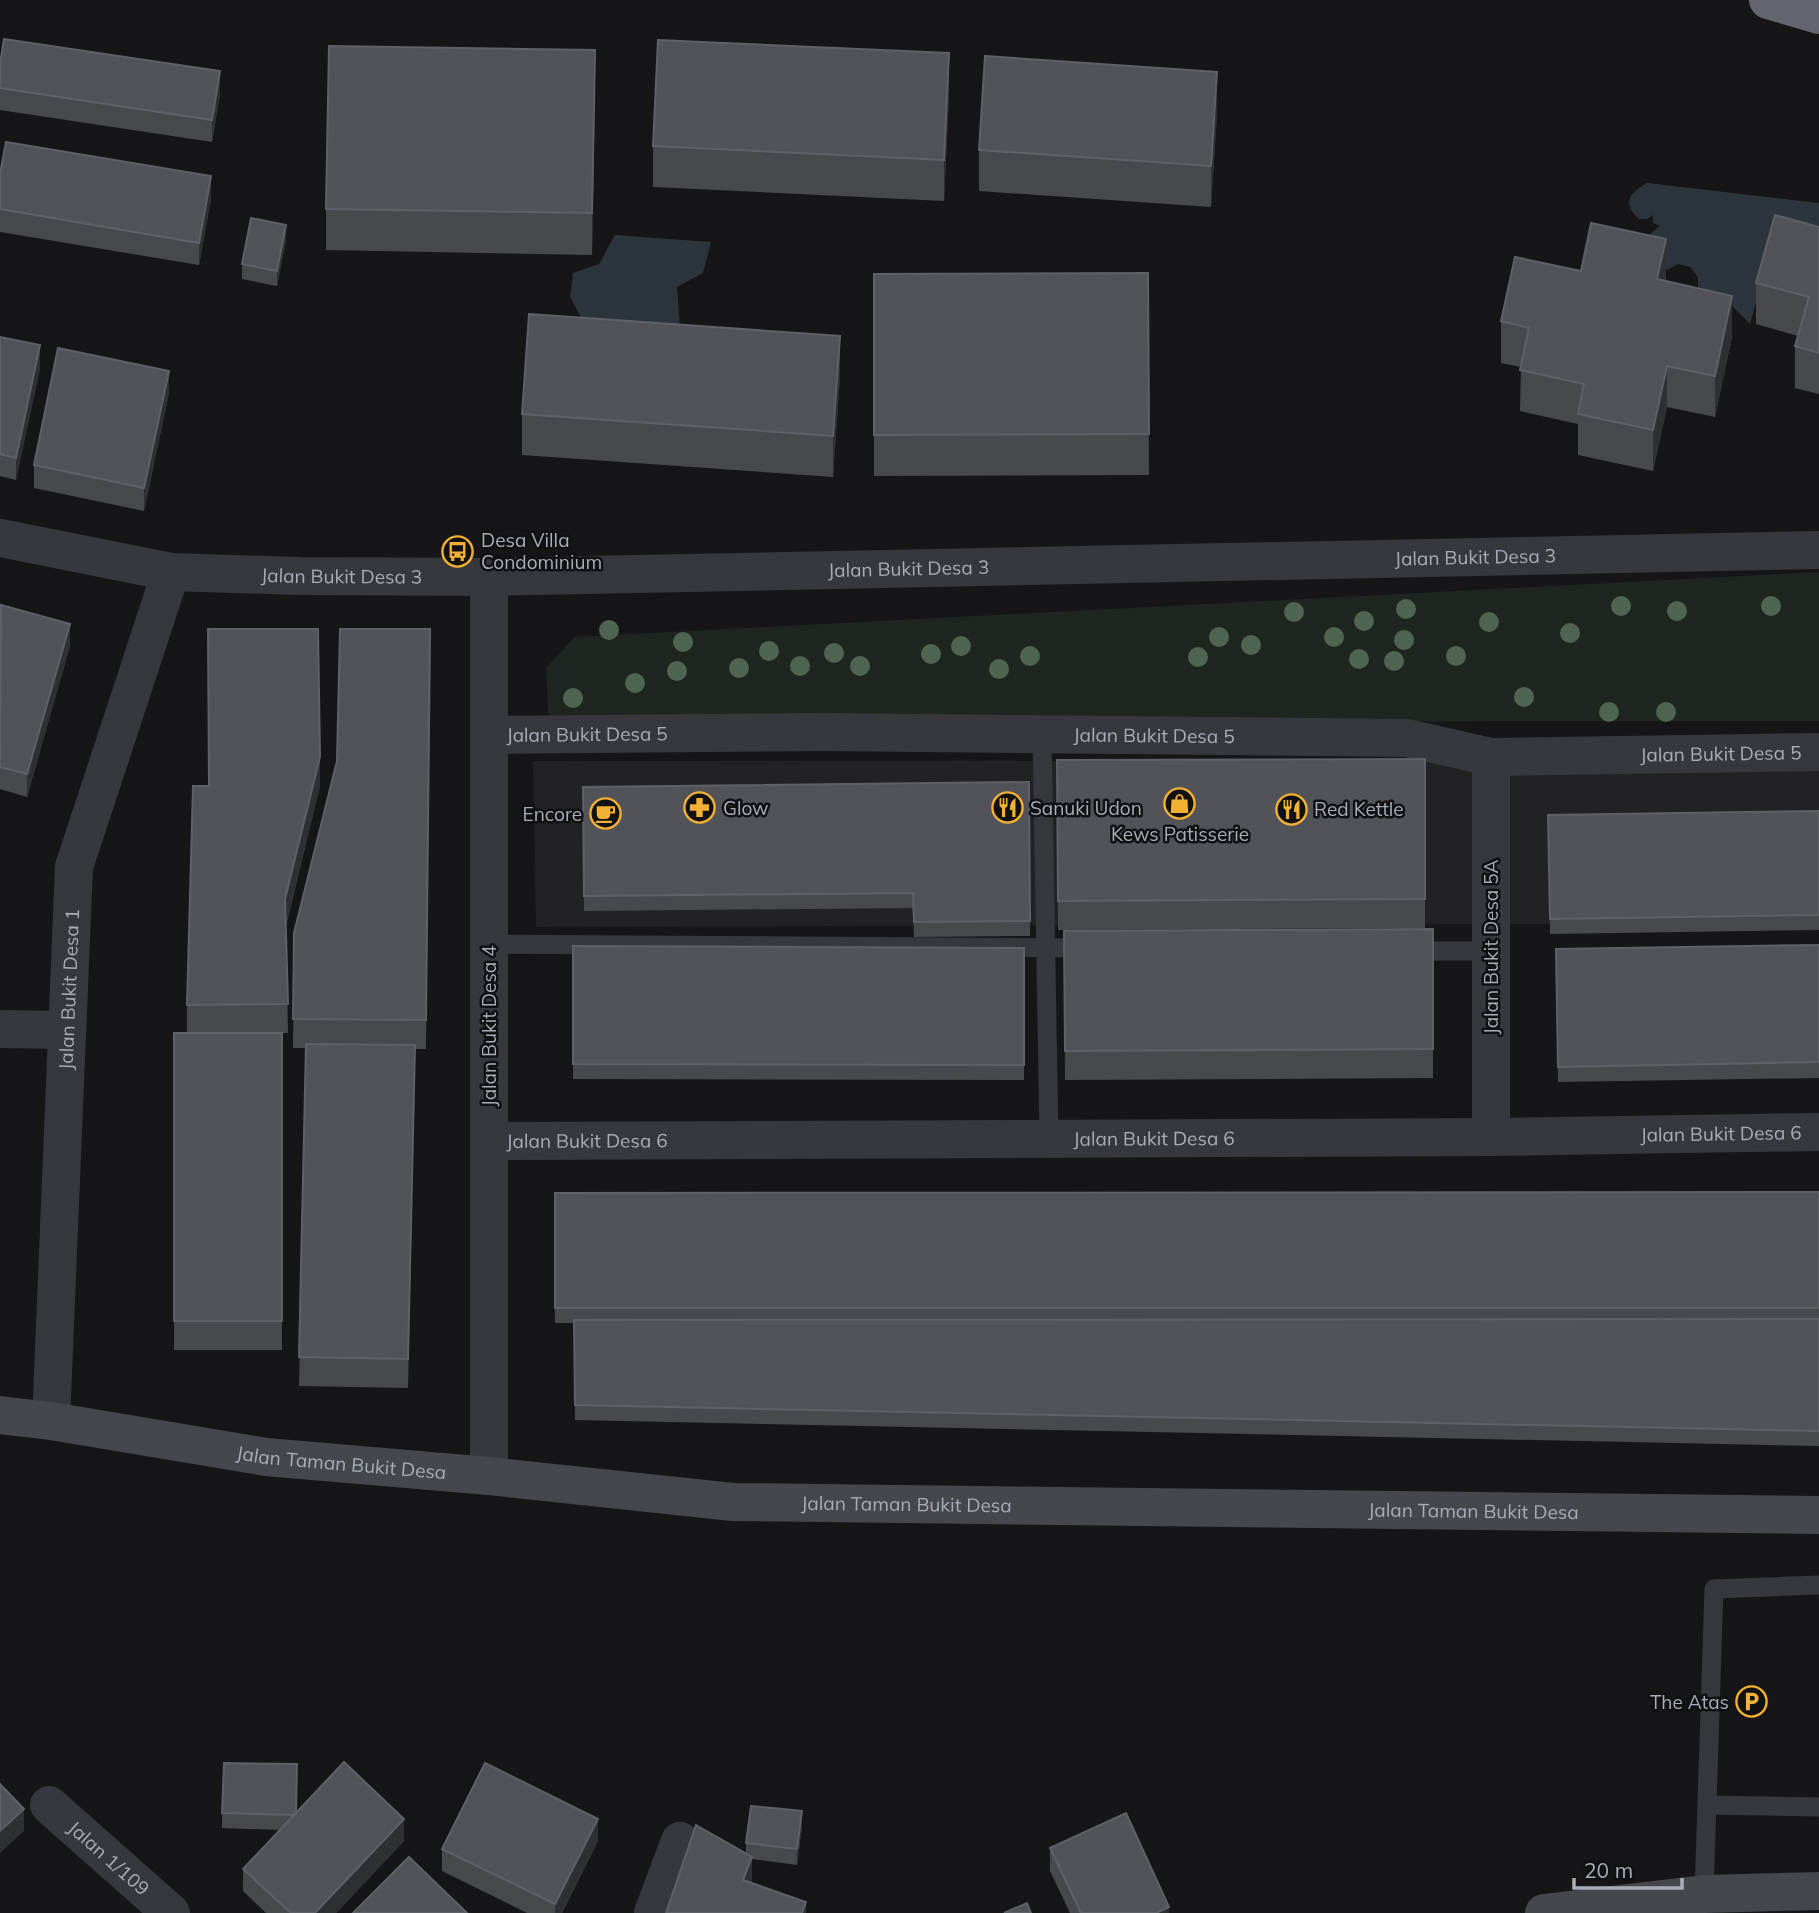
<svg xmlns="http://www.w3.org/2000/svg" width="1819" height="1913" font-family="Mulish,sans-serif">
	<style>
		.built { fill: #222225 }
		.green { fill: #1e261f }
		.water { fill: #2c353c }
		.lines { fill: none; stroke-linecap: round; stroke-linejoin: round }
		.lane { stroke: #37383d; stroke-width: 19 }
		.street { stroke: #37383d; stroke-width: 38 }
		.secondary { stroke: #45474d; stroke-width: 38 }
		.highway { stroke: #63666e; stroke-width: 38 }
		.tree { fill: #506452 }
		.wall { fill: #47494d }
		.shaded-wall { fill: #2f3033 }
		.building { fill: #525359; stroke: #5f6168; stroke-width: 2 }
		.labels { text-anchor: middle; stroke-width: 5; stroke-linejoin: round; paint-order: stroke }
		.poi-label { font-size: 19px; fill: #a8adb8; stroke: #111113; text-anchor: start }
		.street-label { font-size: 19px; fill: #a8adb8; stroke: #111113 }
	</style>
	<rect width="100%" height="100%" fill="#161618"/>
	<path class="built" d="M1819 760V923L536 927 533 761Z"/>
	<path class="green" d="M1819 572V721H1499L610 728 549 726 546 668 575 637Z"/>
	<g class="water">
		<path d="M1647 183 1819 203V250L1759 291 1750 324 1729 303 1698 290V278L1691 267 1678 264 1667 270 1655 264 1645 248 1650 234 1660 226 1653 223V215L1647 219H1639C1621 202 1630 193 1647 183Z"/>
		<path d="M615 235 711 242 703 273 677 287 680 328 584 323 570 297 573 273 599 264Z"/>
	</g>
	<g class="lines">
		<g class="lane">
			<path d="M1042 734 1049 1138"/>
			<path d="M489 944 1089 948"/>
			<path d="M1407 951H1491"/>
			<path d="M1707 1805 1819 1807"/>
			<path d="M1704 1894 1714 1589 1819 1585"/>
		</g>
		<g class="street">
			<path id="s1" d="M0 538 171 572 299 576 489 577 1819 550"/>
			<path d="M489 577V1476"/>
			<path id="s2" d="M489 735 824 732 1407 738 1491 757 1819 752"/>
			<path d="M1491 757V1137"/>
			<path d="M0 1029 66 1030"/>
			<path id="s3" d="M489 1141 1491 1137 1819 1132"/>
			<path id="s4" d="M51 1421 74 867 171 572"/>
			<path id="s5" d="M49 1805 171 1913"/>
			<path d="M653 1913 680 1841"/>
		</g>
		<g class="secondary">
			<path id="s6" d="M0 1415 51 1421 266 1457 489 1476 733 1502 1819 1515"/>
			<path d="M1544 1913 1704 1894 1819 1891"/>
		</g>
		<path class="highway" d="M1768 0 1819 15"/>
	</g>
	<g class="tree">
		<circle cx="1621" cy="606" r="10"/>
		<circle cx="1771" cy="606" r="10"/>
		<circle cx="1406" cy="609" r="10"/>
		<circle cx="1677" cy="611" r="10"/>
		<circle cx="1294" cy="612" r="10"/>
		<circle cx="1364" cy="621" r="10"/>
		<circle cx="1489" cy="622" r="10"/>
		<circle cx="609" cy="630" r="10"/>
		<circle cx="1570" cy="633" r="10"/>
		<circle cx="1219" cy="637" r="10"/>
		<circle cx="1334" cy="637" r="10"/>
		<circle cx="1404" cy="640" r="10"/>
		<circle cx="683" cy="642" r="10"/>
		<circle cx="1251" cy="645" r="10"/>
		<circle cx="961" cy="646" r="10"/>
		<circle cx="769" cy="651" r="10"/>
		<circle cx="834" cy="653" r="10"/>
		<circle cx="931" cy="654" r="10"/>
		<circle cx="1030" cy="656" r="10"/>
		<circle cx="1456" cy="656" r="10"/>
		<circle cx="1198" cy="657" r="10"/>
		<circle cx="1359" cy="659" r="10"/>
		<circle cx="1394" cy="661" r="10"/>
		<circle cx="800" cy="666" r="10"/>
		<circle cx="860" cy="666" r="10"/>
		<circle cx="739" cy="668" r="10"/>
		<circle cx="999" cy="669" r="10"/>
		<circle cx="677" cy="671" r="10"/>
		<circle cx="635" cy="683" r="10"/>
		<circle cx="1524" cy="697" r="10"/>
		<circle cx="573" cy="698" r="10"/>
		<circle cx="1609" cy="712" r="10"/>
		<circle cx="1666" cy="712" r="10"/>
	</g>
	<g class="wall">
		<path d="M0 64 220 94 212 142 0 110Z"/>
		<path d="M595 92 592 255 326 250V209Z"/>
		<path d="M949 95 944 201 653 187V146Z"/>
		<path d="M1217 113 1211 207 979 191V150Z"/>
		<path d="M0 174 211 199 199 265 0 232Z"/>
		<path d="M1819 227V394L1795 388V346L1798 336 1756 324V283Z"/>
		<path d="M286 240 277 286 242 279V264Z"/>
		<path d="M1581 271 1666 281 1732 337 1715 417 1667 407 1653 471 1578 455V424L1520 411 1521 367 1501 363V321Z"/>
		<path d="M1148 273 1149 475 874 476V274Z"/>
		<path d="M0 337 40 368 16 480 0 476Z"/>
		<path d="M840 377 833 477 522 455V414Z"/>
		<path d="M169 393 144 511 34 488V465Z"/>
		<path d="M0 607 70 646 27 797 0 789Z"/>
		<path d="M430 629 426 1049H415L408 1388 299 1386 306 1048H293L294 933Z"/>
		<path d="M1425 759V928L1058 930 1057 760Z"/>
		<path d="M1029 782 1030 936 914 937 913 908 584 911 583 787Z"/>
		<path d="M320 786 286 926 288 1033H282V1350H174V1033H187V1005Z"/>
		<path d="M1819 811V930L1550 934 1548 815Z"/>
		<path d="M1433 929V1078L1065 1080 1064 931Z"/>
		<path d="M1819 945V1078L1558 1082 1556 949Z"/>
		<path d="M573 946 1024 948V1080L573 1079Z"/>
		<path d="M1819 1192V1446L575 1420 574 1323H555V1193Z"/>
		<path d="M296 1812 404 1841 336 1913H266L243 1891V1869L280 1830 222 1828V1813Z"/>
		<path d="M802 1827 797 1865 752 1859V1883L806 1913H666L746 1854V1843Z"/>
		<path d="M598 1841 562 1913H527L442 1871V1849Z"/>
		<path d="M1050 1848 1169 1913H1070L1050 1871Z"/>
	</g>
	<g class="shaded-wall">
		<path d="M595 50V92L592 255V213Z"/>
		<path d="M949 53V95L944 201V160Z"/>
		<path d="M220 71V94L212 142V120Z"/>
		<path d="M1217 72V113L1211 207V166Z"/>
		<path d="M211 176V199L199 265V243Z"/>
		<path d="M286 225V240L277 286V271Z"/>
		<path d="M1666 239V281L1657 279Z"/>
		<path d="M1732 296V337L1715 417V376Z"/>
		<path d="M840 336V377L833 477V436Z"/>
		<path d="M40 345V368L16 480V458Z"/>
		<path d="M1667 366V407L1653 471V430Z"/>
		<path d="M169 371V393L144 511V488Z"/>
		<path d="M70 624V646L27 797V774Z"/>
		<path d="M320 757V786L285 928V899Z"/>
		<path d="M415 1045V1074L408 1388V1359Z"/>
		<path d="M24 1809V1831L0 1853V1831Z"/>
		<path d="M802 1811V1827L797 1865V1849Z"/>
		<path d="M404 1819V1841L336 1913H315Z"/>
		<path d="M598 1819V1841L562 1913H555V1904Z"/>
		<path d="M752 1857V1886L743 1880Z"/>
		<path d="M806 1902V1913H802Z"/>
		<path d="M1169 1907V1913H1156Z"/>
	</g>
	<g class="building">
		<path d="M4 39 220 71 212 120 0 88V64Z"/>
		<path d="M658 40 949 53 944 160 653 146Z"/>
		<path d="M329 46 595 50 592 213 326 209Z"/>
		<path d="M985 56 1217 72 1211 166 979 150Z"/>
		<path d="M6 142 211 176 199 243 0 209V174Z"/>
		<path d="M1775 215 1819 227V353L1795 346 1809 297 1756 283Z"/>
		<path d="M251 218 286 225 277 271 242 264Z"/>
		<path d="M1591 223 1666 239 1657 279 1732 296 1715 376 1667 366 1653 430 1578 414 1584 384 1520 370 1529 328 1501 321 1515 257 1581 271Z"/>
		<path d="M1148 273 1149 434 874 435V274Z"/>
		<path d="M529 314 840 336 833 436 522 414Z"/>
		<path d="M0 337 40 345 16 458 0 454Z"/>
		<path d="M58 348 169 371 144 488 34 465Z"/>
		<path d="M1 605 70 624 27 774 0 767Z"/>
		<path d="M208 629H318L320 757 285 899 288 1004 187 1005 193 786H209Z"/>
		<path d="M340 629H430L426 1020 293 1019 294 933 337 761Z"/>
		<path d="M1425 759V899L1058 901 1057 760Z"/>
		<path d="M1029 782 1030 921 914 922 913 893 584 896 583 787Z"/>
		<path d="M1819 811V915L1550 919 1548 815Z"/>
		<path d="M1433 929V1049L1065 1051 1064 931Z"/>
		<path d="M1819 945V1062L1558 1067 1556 949Z"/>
		<path d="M573 946 1024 948V1065L573 1064Z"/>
		<rect x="174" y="1033" width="108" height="288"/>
		<path d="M306 1044 415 1045 408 1359 299 1357Z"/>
		<path d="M1819 1192V1308H555V1193Z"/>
		<path d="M1819 1319V1431L575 1405 574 1320Z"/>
		<path d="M344 1762 404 1819 315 1913H291L243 1869Z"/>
		<path d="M224 1763 297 1764 296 1813 294 1815 222 1813Z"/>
		<path d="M485 1763 598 1819 555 1904 442 1849Z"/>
		<path d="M0 1784 24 1809 0 1831Z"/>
		<path d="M751 1806 802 1811 797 1849 746 1843Z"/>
		<path d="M1126 1813 1169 1907 1156 1913H1081L1050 1848Z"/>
		<path d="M696 1825 752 1857 743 1880 806 1902 802 1913H666Z"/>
		<path d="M409 1857 467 1913H353Z"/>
		<path d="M1027 1903 1031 1913H1004Z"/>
	</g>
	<defs>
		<symbol id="bus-ring" viewBox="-11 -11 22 22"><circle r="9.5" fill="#111113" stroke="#f2b134" stroke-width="1.5"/><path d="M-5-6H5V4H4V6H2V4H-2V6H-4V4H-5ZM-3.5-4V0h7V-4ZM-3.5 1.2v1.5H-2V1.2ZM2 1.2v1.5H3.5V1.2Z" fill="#f2b134"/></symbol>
		<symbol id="shop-ring" viewBox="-11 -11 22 22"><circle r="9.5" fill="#111113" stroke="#f2b134" stroke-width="1.5"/><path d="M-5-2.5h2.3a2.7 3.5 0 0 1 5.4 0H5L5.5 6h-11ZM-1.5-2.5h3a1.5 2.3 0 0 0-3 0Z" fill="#f2b134"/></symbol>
		<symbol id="pharmacy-ring" viewBox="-11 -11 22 22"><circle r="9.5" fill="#111113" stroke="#f2b134" stroke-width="1.5"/><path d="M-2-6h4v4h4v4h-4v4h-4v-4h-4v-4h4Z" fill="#f2b134"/></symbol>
		<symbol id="restaurant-ring" viewBox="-11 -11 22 22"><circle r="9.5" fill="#111113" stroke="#f2b134" stroke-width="1.5"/><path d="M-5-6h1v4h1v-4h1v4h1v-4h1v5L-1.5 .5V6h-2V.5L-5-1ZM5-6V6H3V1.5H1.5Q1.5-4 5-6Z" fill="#f2b134"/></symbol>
		<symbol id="cafe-ring" viewBox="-11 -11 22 22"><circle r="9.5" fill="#111113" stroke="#f2b134" stroke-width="1.5"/><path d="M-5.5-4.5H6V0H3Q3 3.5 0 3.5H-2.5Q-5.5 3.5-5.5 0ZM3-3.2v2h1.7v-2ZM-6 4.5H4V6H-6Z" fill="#f2b134"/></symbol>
		<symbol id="parking-ring" viewBox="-11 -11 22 22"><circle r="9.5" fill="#111113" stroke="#f2b134" stroke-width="1.5"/><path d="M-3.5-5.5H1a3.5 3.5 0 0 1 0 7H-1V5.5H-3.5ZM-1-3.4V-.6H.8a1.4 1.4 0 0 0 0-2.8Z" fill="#f2b134"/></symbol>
	</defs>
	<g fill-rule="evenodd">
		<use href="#bus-ring" x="440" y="534" width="35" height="35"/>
		<use href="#shop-ring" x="1162" y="786" width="35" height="35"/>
		<use href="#pharmacy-ring" x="682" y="790" width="35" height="35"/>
		<use href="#restaurant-ring" x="990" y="790" width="35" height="35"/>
		<use href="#restaurant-ring" x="1274" y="792" width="35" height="35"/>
		<use href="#cafe-ring" x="588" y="796" width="35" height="35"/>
		<use href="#parking-ring" x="1734" y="1684" width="35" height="35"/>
	</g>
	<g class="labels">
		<g class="poi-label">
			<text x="481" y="547">Desa Villa<tspan x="481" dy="22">Condominium</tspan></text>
			<text x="723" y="815">Glow</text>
			<text x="1030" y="815">Sanuki Udon</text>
			<text x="1314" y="816">Red Kettle</text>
			<text x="582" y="821" text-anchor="end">Encore</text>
			<text x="1180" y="841" text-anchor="middle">Kews Patisserie</text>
			<text x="1729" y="1709" text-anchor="end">The Atas</text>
		</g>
		<g class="street-label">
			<text dy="7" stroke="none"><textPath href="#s1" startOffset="1479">Jalan Bukit Desa 3</textPath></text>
			<text dy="7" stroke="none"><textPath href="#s1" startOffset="912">Jalan Bukit Desa 3</textPath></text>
			<text dy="7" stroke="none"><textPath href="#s1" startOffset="345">Jalan Bukit Desa 3</textPath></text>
			<text dy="7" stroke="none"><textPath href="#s2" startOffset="98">Jalan Bukit Desa 5</textPath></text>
			<text dy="7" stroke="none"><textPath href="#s2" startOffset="665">Jalan Bukit Desa 5</textPath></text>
			<text dy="7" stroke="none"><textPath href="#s2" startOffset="1234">Jalan Bukit Desa 5</textPath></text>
			<text transform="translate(1491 947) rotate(-90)" y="7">Jalan Bukit Desa 5A</text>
			<text dy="7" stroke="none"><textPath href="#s4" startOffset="432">Jalan Bukit Desa 1</textPath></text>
			<text transform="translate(489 1026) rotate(-90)" y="7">Jalan Bukit Desa 4</text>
			<text dy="7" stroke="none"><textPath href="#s3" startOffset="1232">Jalan Bukit Desa 6</textPath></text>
			<text dy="7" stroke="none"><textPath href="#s3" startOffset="665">Jalan Bukit Desa 6</textPath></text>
			<text dy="7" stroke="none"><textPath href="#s3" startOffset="98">Jalan Bukit Desa 6</textPath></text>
			<text dy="7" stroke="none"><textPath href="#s6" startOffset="345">Jalan Taman Bukit Desa</textPath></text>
			<text dy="7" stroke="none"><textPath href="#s6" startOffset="912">Jalan Taman Bukit Desa</textPath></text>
			<text dy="7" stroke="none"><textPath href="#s6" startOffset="1479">Jalan Taman Bukit Desa</textPath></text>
			<text dy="7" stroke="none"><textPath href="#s5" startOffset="80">Jalan 1/109</textPath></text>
		</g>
	</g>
	<path d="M1574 1878v10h108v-10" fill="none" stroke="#a8adb8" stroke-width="3.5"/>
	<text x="1584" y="1878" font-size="21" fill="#a8adb8" stroke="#111113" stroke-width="5" paint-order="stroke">20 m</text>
</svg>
